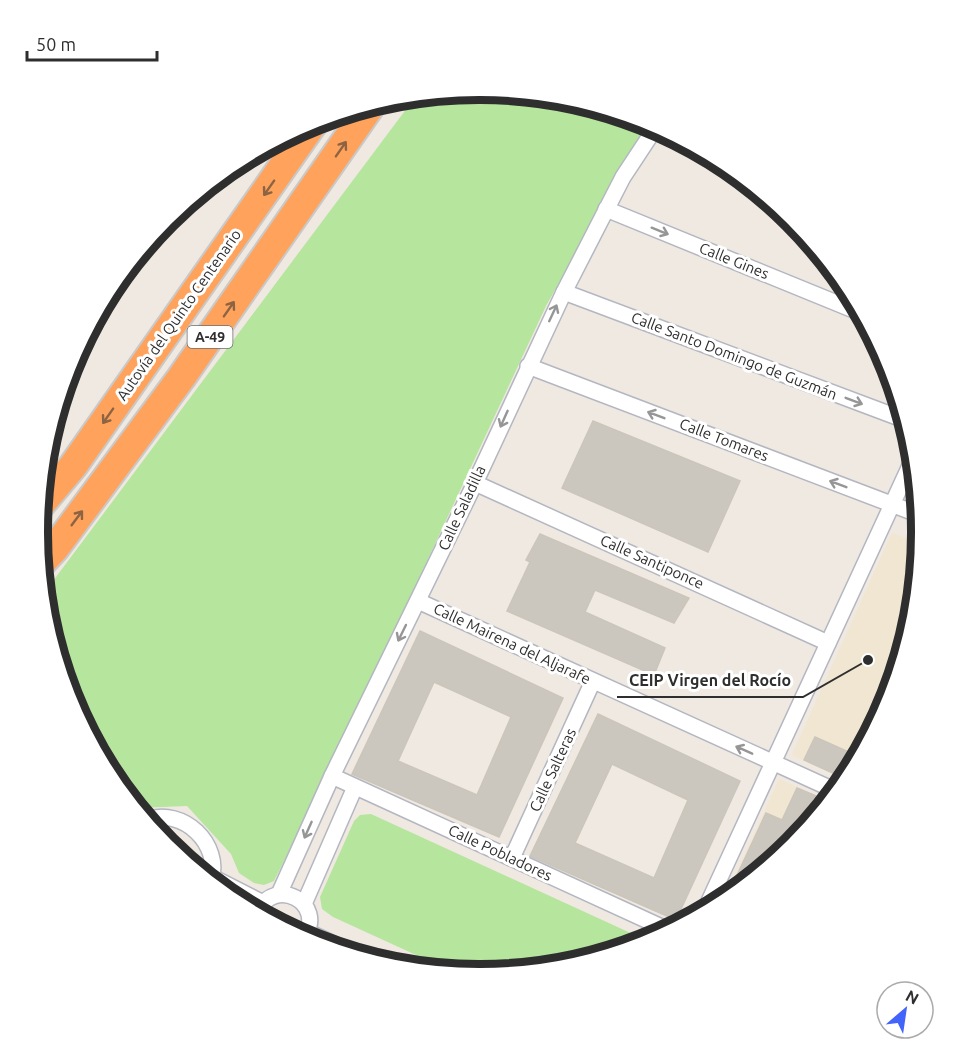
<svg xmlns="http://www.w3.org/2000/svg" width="959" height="1064" font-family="Ubuntu,sans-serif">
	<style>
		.education { fill: #f0e6d1 }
		.green { fill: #b6e59e }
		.building { fill: #cbc7bf; stroke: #cbc5ba; stroke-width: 1.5; fill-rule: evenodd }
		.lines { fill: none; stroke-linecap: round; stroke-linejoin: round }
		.street-casing { stroke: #b4b7c1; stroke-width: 18 }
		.highway-casing { stroke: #c9c9c9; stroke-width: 32 }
		.street { stroke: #fff; stroke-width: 15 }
		.highway { stroke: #ffa35c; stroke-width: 28 }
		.oneway { stroke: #8c6343 }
		.oneway2 { stroke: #969696 }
		.labels { text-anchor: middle; stroke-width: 6; stroke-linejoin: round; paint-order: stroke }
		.shield { fill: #fff; stroke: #6d6d6d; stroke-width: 1.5 }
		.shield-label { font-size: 14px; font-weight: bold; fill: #2e2e2e }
		.street-label { font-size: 15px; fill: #2e2e2e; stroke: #fff }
		.rim { fill: none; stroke: #2e2e2e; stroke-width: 8 }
		.leader { fill: none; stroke: #2e2e2e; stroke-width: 2 }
		.callout-dot { fill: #2e2e2e; stroke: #fff; stroke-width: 2 }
		.callout-label { font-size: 16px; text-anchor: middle; font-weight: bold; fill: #2e2e2e; stroke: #fff; stroke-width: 6; stroke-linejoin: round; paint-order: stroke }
	</style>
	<rect width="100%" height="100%" fill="#efe9e1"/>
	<g class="education">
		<path d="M892 533 920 543 913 619 888 701 846 779 792 755Z"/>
		<path d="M779 779 816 796 796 840 792 845 724 900Z"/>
	</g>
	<g class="green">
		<path d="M480 90 566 99 652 125 628 159 546 306 332 765 274 881 264 885 254 883 239 873 231 854 187 806 137 808 112 777 71 701 46 618 44 593 416 96Z"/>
		<path d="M371 814 648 941 565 966 479 974 451 971 333 917 322 909 320 897 354 821 360 815Z"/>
	</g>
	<g class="building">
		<path d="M593 421 740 481 708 552 562 488Z"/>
		<path d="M540 534 689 598 674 623 595 590 585 612 665 648 654 675 507 611 530 562 526 560Z"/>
		<path d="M420 631 563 698 499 837 352 774ZM434 682 511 717 477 795 398 761Z"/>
		<path d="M889 665 898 668 888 701 871 733 862 729Z"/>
		<path d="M598 714 740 781 676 920 530 856ZM612 764 688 800 654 878 575 843Z"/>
		<path d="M815 737 858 756 846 779 804 760Z"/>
		<path d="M797 788 816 796 797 837 785 831 771 862 726 899 766 813 782 820Z"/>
	</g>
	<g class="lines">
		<defs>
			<g id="street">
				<path d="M606 209 861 313"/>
				<path d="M564 292 905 420"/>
				<path d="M528 366 920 515"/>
				<path d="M475 483 828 643"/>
				<path d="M418 601 836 791"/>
				<path d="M332 776 668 930"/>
				<path d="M147 820C183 807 222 844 211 881"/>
				<path d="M512 858 593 681"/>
				<path d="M212 877 263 903"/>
				<path d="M279 894 332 776 475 483 564 292 623 177 656 127"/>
				<path d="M304 904 355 787"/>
				<path d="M705 910 914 457"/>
				<path d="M258 912C274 875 327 903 304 937"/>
				<path d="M308 932 355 954"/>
			</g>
			<g id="highway">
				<path d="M40 505 73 466 314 122"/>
				<path d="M41 563 55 548 181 378 371 105"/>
			</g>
		</defs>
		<use href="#street" class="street-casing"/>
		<use href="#highway" class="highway-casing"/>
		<use href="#street" class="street"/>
		<use href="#highway" class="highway"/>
	</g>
	<defs><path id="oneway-shaft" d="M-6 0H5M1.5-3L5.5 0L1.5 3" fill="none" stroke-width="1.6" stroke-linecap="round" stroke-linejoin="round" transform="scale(1.5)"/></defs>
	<g class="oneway">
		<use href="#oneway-shaft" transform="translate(341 149) rotate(-55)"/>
		<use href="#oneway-shaft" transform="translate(269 188) rotate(125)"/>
		<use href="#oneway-shaft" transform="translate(229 309) rotate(-55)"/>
		<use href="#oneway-shaft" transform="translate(108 416) rotate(125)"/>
		<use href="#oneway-shaft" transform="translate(77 518) rotate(-53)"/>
	</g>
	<g class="oneway2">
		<use href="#oneway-shaft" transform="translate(660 231) rotate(22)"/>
		<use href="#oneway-shaft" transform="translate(553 313) rotate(-65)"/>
		<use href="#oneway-shaft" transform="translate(854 401) rotate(21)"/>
		<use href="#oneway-shaft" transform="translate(656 415) rotate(-159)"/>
		<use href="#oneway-shaft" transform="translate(504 419) rotate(114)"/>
		<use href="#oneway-shaft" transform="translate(838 484) rotate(-159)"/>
		<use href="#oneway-shaft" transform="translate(402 633) rotate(116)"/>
		<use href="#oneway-shaft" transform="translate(744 750) rotate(-156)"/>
		<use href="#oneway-shaft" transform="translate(308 830) rotate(114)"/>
	</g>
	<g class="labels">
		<rect class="shield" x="187.5" y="326" width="45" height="22" rx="4.5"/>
		<g class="shield-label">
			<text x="210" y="342">A-49</text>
		</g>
		<g class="street-label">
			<text transform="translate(734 261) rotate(22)" y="5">Calle Gines</text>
			<text transform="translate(179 315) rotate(-55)" y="5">Autovía del Quinto Centenario</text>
			<text transform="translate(734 356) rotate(21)" y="5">Calle Santo Domingo de Guzmán</text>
			<text transform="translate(724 440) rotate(21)" y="5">Calle Tomares</text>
			<text transform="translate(462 508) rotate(-65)" y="5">Calle Saladilla</text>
			<text transform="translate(652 562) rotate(24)" y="5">Calle Santiponce</text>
			<text transform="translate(512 644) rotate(25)" y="5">Calle Mairena del Aljarafe</text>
			<text transform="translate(553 770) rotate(-65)" y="5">Calle Salteras</text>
			<text transform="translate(500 853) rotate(25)" y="5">Calle Pobladores</text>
		</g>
	</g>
	<path d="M0 0H959V1064H0ZM479 100H480A431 431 0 0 1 911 531V533A431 431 0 0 1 480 964H479A431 431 0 0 1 48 533V531A431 431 0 0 1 479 100Z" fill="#fff" fill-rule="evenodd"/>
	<path class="rim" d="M479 100H480A431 431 0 0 1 911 531V533A431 431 0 0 1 480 964H479A431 431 0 0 1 48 533V531A431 431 0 0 1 479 100Z"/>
	<path class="leader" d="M868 660L803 697H617"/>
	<circle class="callout-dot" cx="868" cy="660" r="6"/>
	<g class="callout-label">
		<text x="710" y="686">CEIP Virgen del Rocío</text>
	</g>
	<g transform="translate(905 1010) rotate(29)"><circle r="28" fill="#ffffff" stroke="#ababab" stroke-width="1.5"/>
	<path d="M0-4.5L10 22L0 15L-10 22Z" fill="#4264fb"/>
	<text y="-9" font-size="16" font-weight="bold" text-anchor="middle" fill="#2e2e2e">N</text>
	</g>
	<path d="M27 51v9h130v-9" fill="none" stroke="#2e2e2e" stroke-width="3"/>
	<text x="36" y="51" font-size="18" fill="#2e2e2e" stroke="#ffffff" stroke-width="4.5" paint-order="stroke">50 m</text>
</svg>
